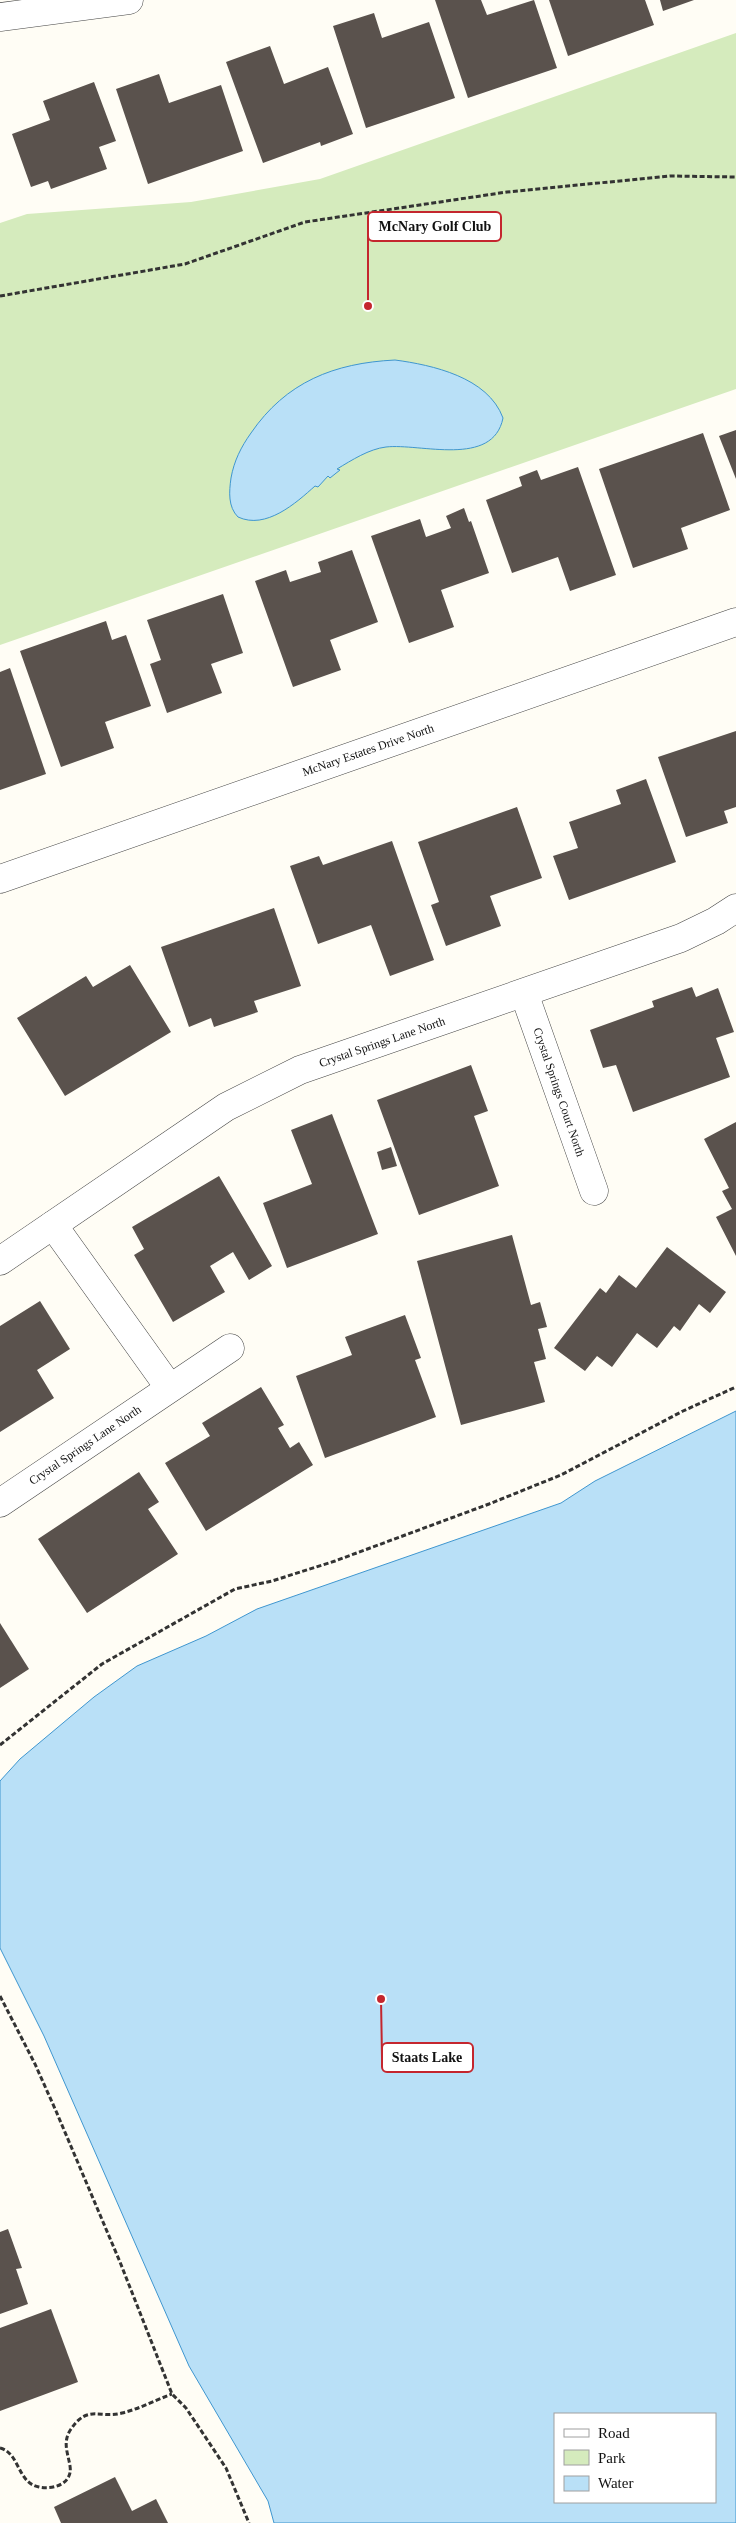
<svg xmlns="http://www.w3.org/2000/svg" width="736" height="2523" font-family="'Times New Roman',serif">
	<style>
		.green { fill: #d5ebbd }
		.water { fill: #b9e0f7; stroke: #3f96cf; fill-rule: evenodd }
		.building { fill: #5a524d }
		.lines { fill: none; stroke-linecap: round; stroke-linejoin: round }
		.minor-casing { stroke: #444; stroke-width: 29 }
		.path { stroke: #333; stroke-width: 3; stroke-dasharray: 5 2.5; stroke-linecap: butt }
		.minor { stroke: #fff; stroke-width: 28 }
		.labels { text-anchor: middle; stroke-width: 5; stroke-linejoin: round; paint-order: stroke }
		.street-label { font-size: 12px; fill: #111; stroke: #fff }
		.leader { fill: none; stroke: #c4262e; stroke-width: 2 }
		.callout-dot { fill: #c4262e; stroke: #fff; stroke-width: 2 }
		.callout { fill: #fff; stroke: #c4262e; stroke-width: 2 }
		.callout-label { font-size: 14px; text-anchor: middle; font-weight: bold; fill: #111 }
	</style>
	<rect width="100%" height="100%" fill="#fffdf5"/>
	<path class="green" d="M736 33V389L0 645V223L27 214 191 202 320 179Z"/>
	<g class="water">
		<path d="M395 360C432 365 488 377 503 418 493 468 420 443 386 447 369 449 352 460 337 469L340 470 330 478 328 476 318 487 315 486C296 503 266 530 238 517 228 507 229 492 231 478 234 461 241 447 251 433 286 382 334 363 395 360Z"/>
		<path d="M736 1411V2523H274L268 2501 189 2366 44 2036 0 1948V1781L20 1759 94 1697 137 1666 206 1636 257 1609 561 1503 595 1481ZM715 2414V2502H555V2414Z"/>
	</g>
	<g class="building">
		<path d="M435 0H481L487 15 534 0 557 68 468 98Z"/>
		<path d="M549 0H645L654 25 568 56Z"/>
		<path d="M660 0H694L663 11Z"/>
		<path d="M374 13 382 38 429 22 455 98 366 128 333 26Z"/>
		<path d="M270 46 284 84 328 67 353 134 321 146 320 142 263 163 226 62Z"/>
		<path d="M159 74 169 103 221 85 243 151 148 184 116 89Z"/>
		<path d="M94 82 116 141 99 147 107 169 51 189 48 181 31 187 12 134 50 120 43 101Z"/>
		<path d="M736 430V479L719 436Z"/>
		<path d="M703 433 730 510 681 528 688 549 633 568 599 469Z"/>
		<path d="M578 467 616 575 570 591 558 557 512 573 486 500 522 486 519 477 537 470 541 480Z"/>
		<path d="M464 508 469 522 471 521 489 573 441 590 454 627 409 643 371 536 420 519 426 537 451 528 446 516Z"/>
		<path d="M352 550 378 622 330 640 341 670 293 687 255 581 286 570 290 582 321 572 318 562Z"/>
		<path d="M223 594 243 653 211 664 222 693 167 713 150 664 161 660 147 620Z"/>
		<path d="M106 621 112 640 126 635 151 706 105 722 114 748 61 767 20 651Z"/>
		<path d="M10 668 46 774 0 790V672Z"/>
		<path d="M736 731V807L724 811 728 823 686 837 658 757Z"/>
		<path d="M646 779 676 862 569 900 553 856 578 848 569 822 621 804 616 790Z"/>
		<path d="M517 807 542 878 490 896 501 926 446 946 431 905 439 902 418 842Z"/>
		<path d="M392 841 434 960 390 976 371 925 318 944 290 866 319 856 323 865Z"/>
		<path d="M274 908 301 986 254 1001 258 1012 214 1027 211 1018 189 1027 161 947Z"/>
		<path d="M130 965 171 1032 65 1096 17 1018 86 976 93 987Z"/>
		<path d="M692 987 696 997 718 988 734 1032 716 1038 730 1077 633 1112 616 1065 603 1068 590 1030 654 1007 652 1001Z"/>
		<path d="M471 1065 488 1111 474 1116 499 1186 419 1215 377 1100Z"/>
		<path d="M332 1114 378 1234 287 1268 263 1203 312 1184 291 1130Z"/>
		<path d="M736 1122V1256L716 1217 732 1209 722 1191 729 1188 704 1139Z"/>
		<path d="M391 1147 397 1166 382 1170 377 1152Z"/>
		<path d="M219 1176 272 1266 249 1280 233 1252 210 1266 225 1292 173 1322 134 1255 144 1249 132 1227Z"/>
		<path d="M512 1235 531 1305 540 1302 547 1327 538 1329 546 1359 534 1362 545 1402 461 1425 417 1261Z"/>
		<path d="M667 1247 726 1292 710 1313 699 1304 680 1331 674 1326 657 1348 637 1333 612 1367 597 1356 585 1371 554 1348 600 1288 606 1293 619 1275 636 1288Z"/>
		<path d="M40 1301 70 1349 37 1370 54 1398 0 1432V1326Z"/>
		<path d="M405 1315 421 1358 415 1360 436 1417 325 1458 296 1376 352 1355 345 1337Z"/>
		<path d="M261 1387 284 1425 278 1428 290 1448 299 1442 313 1465 206 1531 165 1463 210 1436 202 1423Z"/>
		<path d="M139 1472 159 1502 148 1509 178 1554 87 1613 38 1539Z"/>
		<path d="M0 1623 29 1669 0 1688Z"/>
		<path d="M8 2229 22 2268 16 2269 28 2304 0 2314V2232Z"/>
		<path d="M51 2309 78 2382 0 2411V2328Z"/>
		<path d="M115 2477 132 2511 156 2499 168 2523H61L54 2507Z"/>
	</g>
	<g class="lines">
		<defs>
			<g id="minor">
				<path d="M0 17 129 0"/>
				<path d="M0 879 736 622"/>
				<path d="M524 993 594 1191"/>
				<path d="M53 1225 169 1387"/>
				<path d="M0 1261 226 1107 300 1070 681 938 716 921 736 908"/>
				<path d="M0 1503 230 1348"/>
			</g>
		</defs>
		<use href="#minor" class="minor-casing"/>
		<g class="path">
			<path d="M0 296 185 264 305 222 507 192 670 176 736 177"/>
			<path d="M0 1745 102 1664 235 1589 272 1581 335 1561 489 1504 561 1475 683 1411 736 1387"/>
			<path d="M0 1996 35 2064 56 2111 120 2262 172 2394 186 2408 226 2468 249 2523"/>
			<path d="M0 2448C20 2453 17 2483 39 2487 53 2490 73 2484 70 2466 68 2453 62 2442 71 2429 88 2404 100 2419 122 2413 139 2409 156 2400 172 2394"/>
		</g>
		<use href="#minor" class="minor"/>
	</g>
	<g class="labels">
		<g class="street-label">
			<text transform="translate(368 750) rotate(-19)" y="4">McNary Estates Drive North</text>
			<text transform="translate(382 1042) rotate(-19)" y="4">Crystal Springs Lane North</text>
			<text transform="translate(559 1092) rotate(71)" y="4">Crystal Springs Court North</text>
			<text transform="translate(85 1445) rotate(-34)" y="4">Crystal Springs Lane North</text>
		</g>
	</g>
	<path class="leader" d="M368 306L368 226M381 1999L382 2057"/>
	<g class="callout-dot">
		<circle cx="368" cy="306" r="5"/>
		<circle cx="381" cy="1999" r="5"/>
	</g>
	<g class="callout">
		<rect x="368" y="212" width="133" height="29" rx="5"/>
		<rect x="382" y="2043" width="91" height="29" rx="5"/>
	</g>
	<g class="callout-label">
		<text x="435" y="231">McNary Golf Club</text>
		<text x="427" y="2062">Staats Lake</text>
	</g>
	<rect x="554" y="2413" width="162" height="90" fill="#ffffff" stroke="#a0a0a0"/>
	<rect x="564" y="2429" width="25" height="8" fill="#ffffff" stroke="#a0a0a0"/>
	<text x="598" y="2438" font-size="15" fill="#111111">Road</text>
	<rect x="564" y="2450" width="25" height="15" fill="#d5ebbd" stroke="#a0a0a0"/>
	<text x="598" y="2463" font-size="15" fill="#111111">Park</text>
	<rect x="564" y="2476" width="25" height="15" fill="#b9e0f7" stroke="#a0a0a0"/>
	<text x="598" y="2488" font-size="15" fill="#111111">Water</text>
</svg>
